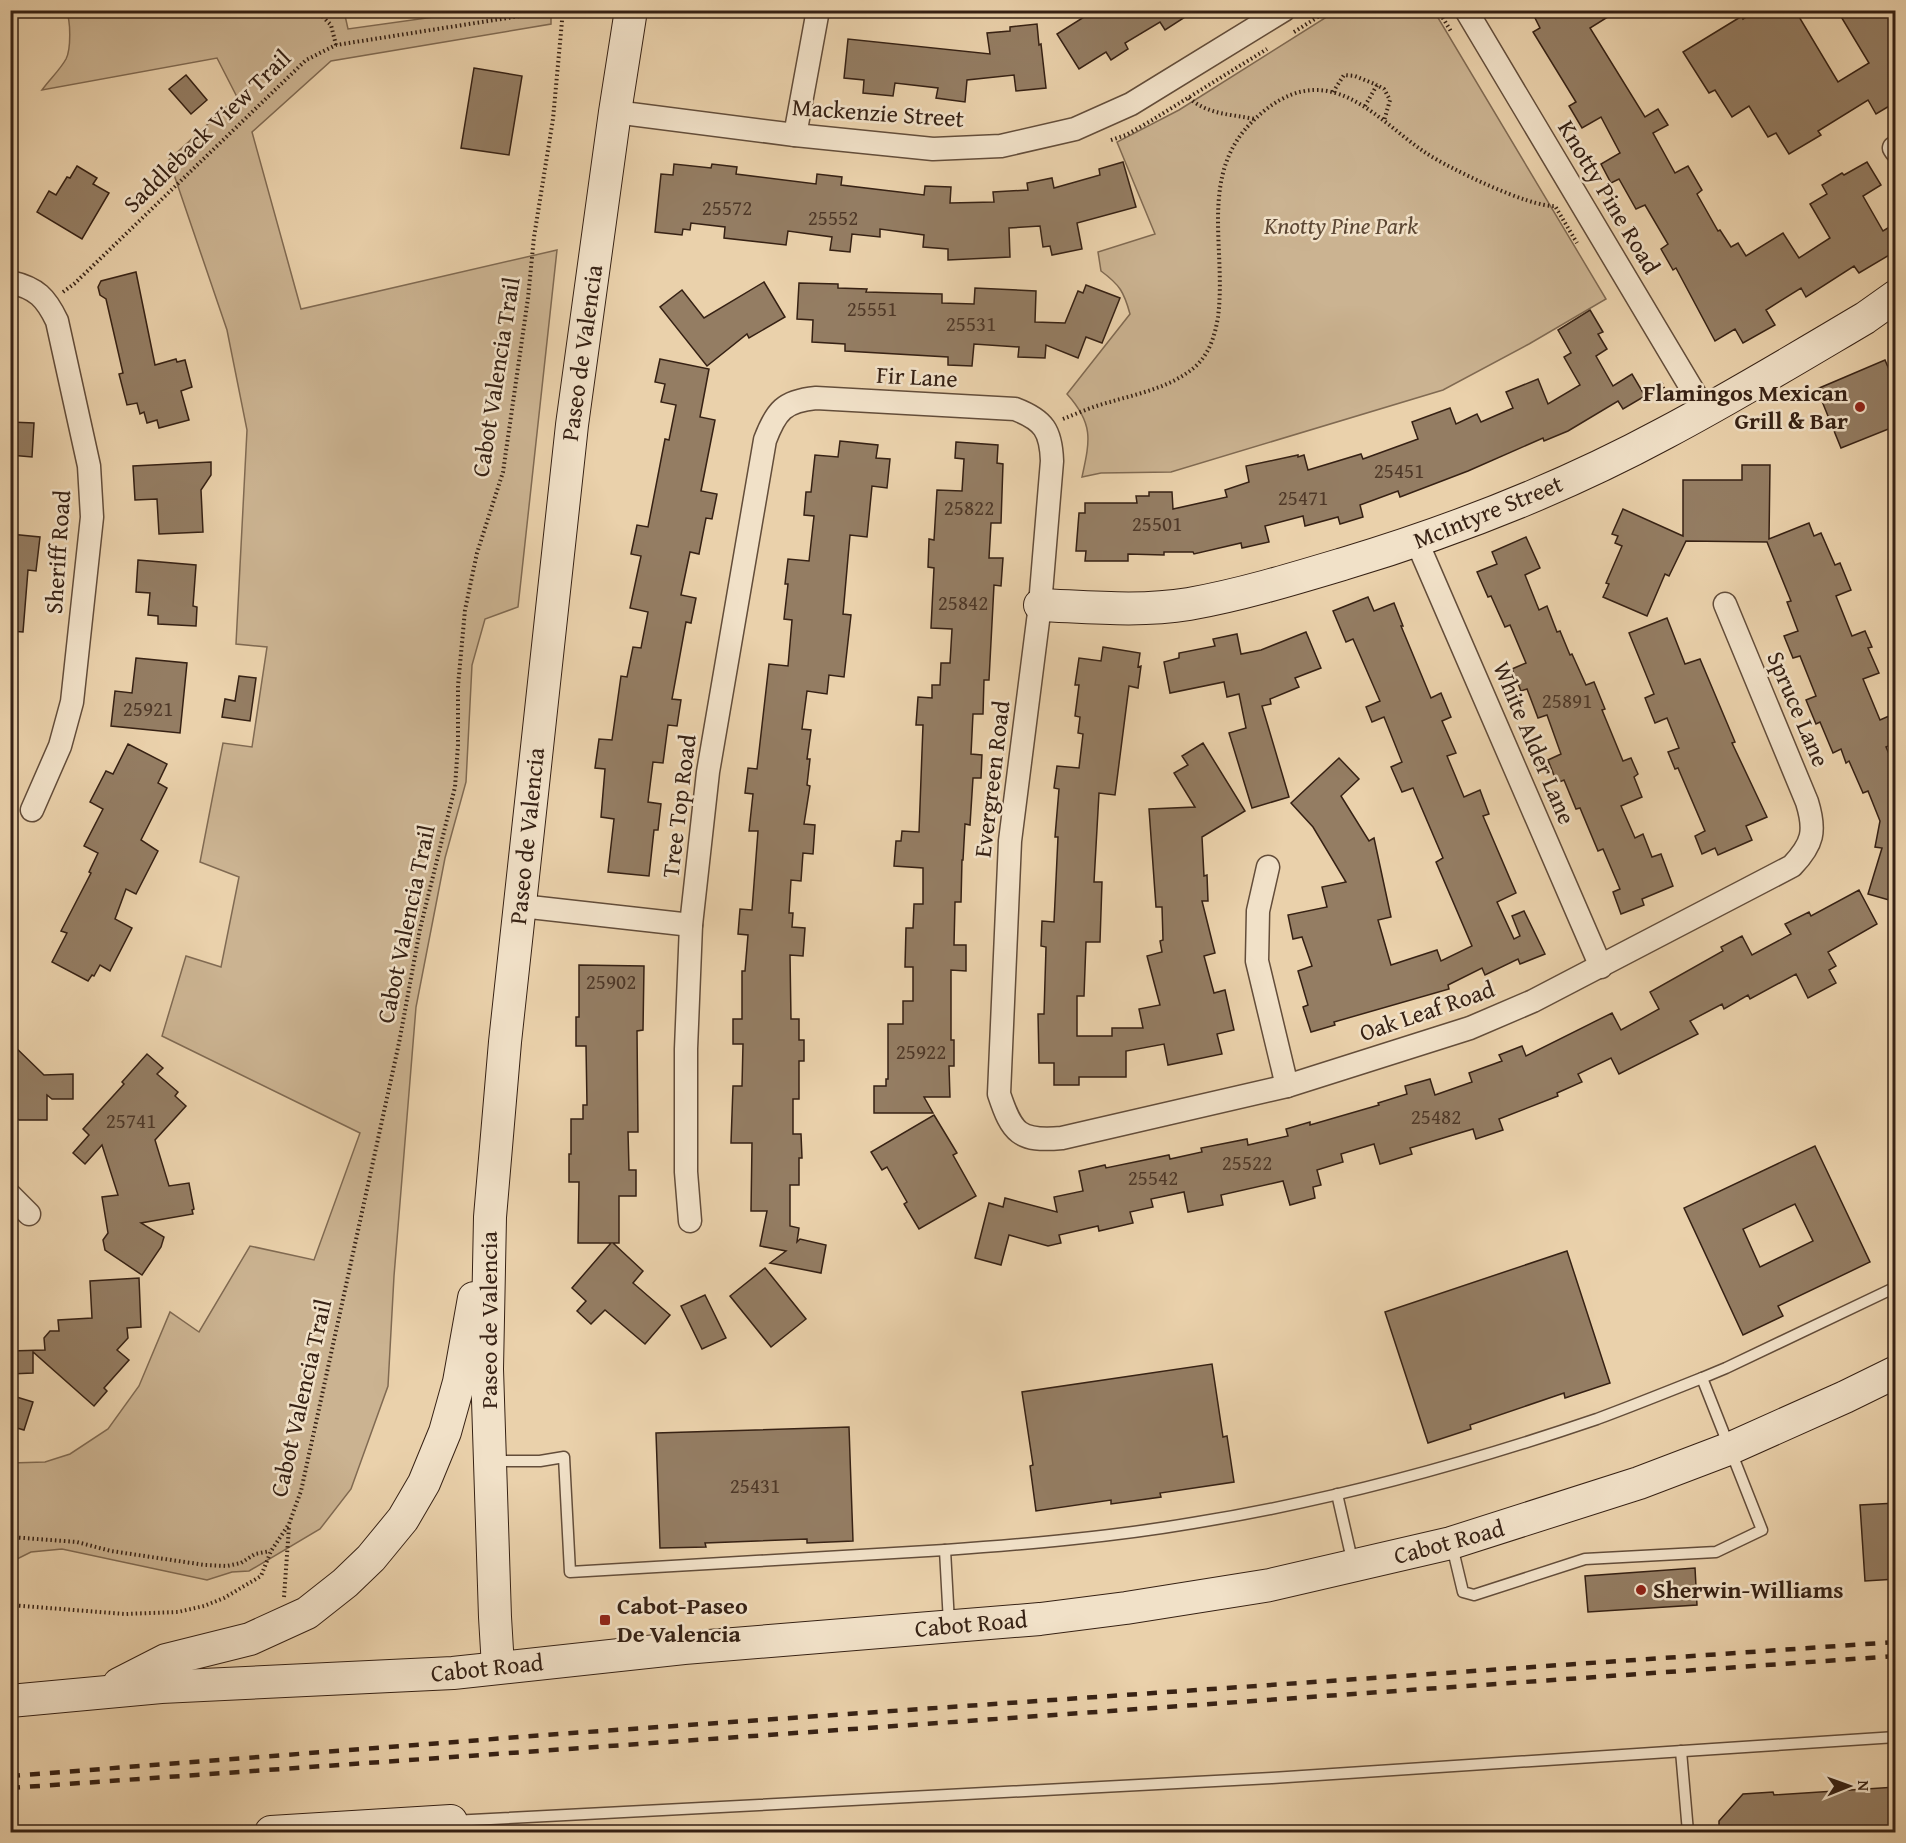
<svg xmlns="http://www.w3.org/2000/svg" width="1906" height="1843" font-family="'Gentium Book Plus',serif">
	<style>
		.green { fill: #cbb391; stroke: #806a52; stroke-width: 1.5 }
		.building { fill: #947d63; stroke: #362114; stroke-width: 1.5; fill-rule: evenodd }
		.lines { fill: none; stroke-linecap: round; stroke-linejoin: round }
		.lane-casing { stroke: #634d3a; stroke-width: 13 }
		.street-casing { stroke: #634d3a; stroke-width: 25 }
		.secondary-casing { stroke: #362114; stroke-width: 34 }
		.path { stroke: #362114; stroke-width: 4; stroke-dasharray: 1.5 3; stroke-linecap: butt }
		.lane { stroke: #f1e1c8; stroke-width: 10 }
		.street { stroke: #f1e1c8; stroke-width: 22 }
		.secondary { stroke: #f1e1c8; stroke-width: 32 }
		.rail { stroke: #362114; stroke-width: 4.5; stroke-dasharray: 10 10; stroke-linecap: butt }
		.poi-dot { fill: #8f2418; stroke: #f1e1c8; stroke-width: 2 }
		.labels { text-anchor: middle; stroke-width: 5; stroke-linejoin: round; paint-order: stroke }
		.number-label { font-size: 21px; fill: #4e3828 }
		.street-label { font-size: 24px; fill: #362114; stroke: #f1e1c8 }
		.park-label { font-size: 24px; font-style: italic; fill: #5b4633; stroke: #f1e1c8 }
		.poi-label { font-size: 24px; font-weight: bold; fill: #362114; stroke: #f1e1c8; text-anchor: start }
	</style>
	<rect width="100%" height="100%" fill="#ead1ab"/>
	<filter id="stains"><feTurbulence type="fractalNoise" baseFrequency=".00333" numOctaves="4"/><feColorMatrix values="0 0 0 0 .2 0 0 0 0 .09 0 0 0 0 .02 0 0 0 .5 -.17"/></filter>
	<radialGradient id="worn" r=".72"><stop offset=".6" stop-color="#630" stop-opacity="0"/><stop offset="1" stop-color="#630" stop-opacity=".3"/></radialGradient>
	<g class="green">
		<path d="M66 11H344L348 29 477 11H551V24L331 61 252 132 301 309 557 250 518 607 485 619 472 665 466 782 445 858 416 1007 394 1276 388 1386 351 1489 320 1529 249 1571 232 1572 207 1580 62 1549 31 1552 11 1562V1463L45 1462 70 1454 108 1429 139 1386 170 1312 199 1332 250 1246 314 1260 360 1133 162 1036 186 956 221 967 239 877 200 862 223 743 252 747 267 647 236 644 247 430 227 330 169 160 237 97 217 58 42 90C49 80 60 70 66 59 71 49 71 20 66 11Z"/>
		<path d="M1336 11H1434L1606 299 1529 344 1443 390 1171 472 1101 473 1082 477C1090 440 1094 424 1067 394L1130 314C1124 292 1120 285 1101 271L1098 252 1155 234 1117 142 1179 110Z"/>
	</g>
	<g class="building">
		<path d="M1095 10H1196L1165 30 1160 22 1125 43 1128 49 1111 60 1106 52 1079 69 1057 34Z"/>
		<path d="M1531 10H1619L1590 28 1645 117 1658 109 1668 125 1653 133 1675 173 1688 166 1702 190 1697 194 1718 231 1720 230 1731 247 1738 243 1746 256 1783 233 1799 258 1830 238 1810 204 1827 194 1822 185 1842 173 1844 175 1867 162 1881 185 1863 196 1883 231 1896 223V251L1859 273 1854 266 1806 297 1801 288 1766 310 1775 325 1743 343 1735 329 1715 341 1676 268 1673 270 1661 249 1668 244 1645 205 1636 209 1619 179 1611 183 1601 164 1620 153 1601 117 1582 128 1569 106 1576 102 1533 32 1540 28Z"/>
		<path d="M1757 10H1795L1838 82 1869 63 1837 10H1896V102L1876 114 1868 100 1818 131 1821 135 1789 154 1776 133 1768 137 1749 106 1732 117 1715 90 1709 93 1683 52 1742 16 1743 19Z"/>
		<path d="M1037 24 1039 45 1041 44 1046 88 1016 91 1014 75 967 80 965 102 936 98 938 88 895 83 893 96 863 93 864 80 844 78 848 39 990 54 987 33 1010 31V27Z"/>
		<path d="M474 68 522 76 509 155 461 148Z"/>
		<path d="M186 75 207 100 191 114 169 89Z"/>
		<path d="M1123 162 1136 207 1077 223 1082 249 1052 255 1050 246 1043 247 1040 226 1009 228 1010 257 948 260V249L923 247 924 235 880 229V237L852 234 850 252 830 250 832 237 788 231 786 245 724 238 725 227 691 223 690 230 683 229 682 235 655 232 661 174 673 175 674 164 711 168 712 164 737 167 736 174 816 184 817 174 842 177 841 185 924 195 925 186 951 187 950 203 994 202 993 192 1028 190 1027 183 1052 178 1054 188 1100 175 1099 169Z"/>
		<path d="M77 166 97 178 93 184 109 193 82 239 37 212 49 191 56 195 67 177 70 178Z"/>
		<path d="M136 272 155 365 176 359 177 362 185 360 192 387 181 391 189 420 159 428 157 420 147 423 144 412 140 414 137 403 127 405 119 374 123 373 106 299 100 295 98 287 101 281Z"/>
		<path d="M764 282 785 317 749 338 747 334 707 366 660 307 682 290 704 318Z"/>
		<path d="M799 283 838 284V288L867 289 866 292 942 294V303L974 304 975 288 1036 291 1035 322 1065 323 1078 291 1083 293 1086 285 1120 298 1102 343 1086 337 1078 358 1046 345 1045 358 1018 357 1019 347 974 344 972 366 948 365V357L845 351V344L812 342 813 320 797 319Z"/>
		<path d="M1590 310 1603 332 1598 334 1607 349 1596 356 1613 386 1632 374 1645 396 1623 409 1618 401 1568 431 1544 441 1543 438 1468 471 1400 497 1398 491 1360 505 1363 517 1340 524 1338 517 1305 526 1303 516 1265 526 1269 542 1242 548 1241 543 1194 554 1193 552H1164V555L1128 554V561H1085L1086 551H1076L1079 513H1085V503H1137L1136 496H1149V492H1172L1173 509 1227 497 1225 490 1249 482 1246 466 1298 455V457L1304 455 1308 470 1361 454 1363 459 1418 439 1412 422 1450 408 1456 424 1477 414 1481 422 1513 408 1506 392 1538 379 1548 404 1580 385 1564 357 1571 353 1558 330Z"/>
		<path d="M660 359 709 369 700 417 715 420 701 491 717 494 712 519 706 518 699 554 690 552 681 595 696 598 691 623 686 622 672 699 681 700 677 726 668 725 663 763 653 762 648 802 661 804 658 830H654L649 876 608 872 614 819 601 817 605 769 595 768 599 739 612 740 621 676 627 677 633 647 641 648 648 612 630 608 641 556 631 554 637 525 648 527 665 439 669 440 676 405 661 402 665 384 655 382Z"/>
		<path d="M1885 360 1896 386V426L1841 448 1817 389Z"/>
		<path d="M10 422 34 423 32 457 10 455Z"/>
		<path d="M840 441 878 445 876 458 890 459 887 488 872 486 867 537 850 535 843 614 851 615 844 677 829 675 827 694 807 691 802 729 811 730 807 759H810L807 785 810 786 804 824 815 825 813 854 803 853 801 881 791 880 789 913H793L792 927 805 928 803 956 790 955 791 1019H799V1040H804V1061H799V1099H793V1134H801L802 1158H799V1185H790V1226L799 1228 797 1242 800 1239 826 1245 821 1273 770 1263 786 1251 760 1246 767 1211H751L752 1143H731L733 1086H742L743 1044H733V1019H742V971H745L748 935 738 934 740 909 752 910 758 831H749L753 794 745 793 748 768 757 769 769 664 788 666 792 620 784 619 788 584H785L788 559 809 561 814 516 804 515 806 492H811L815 455 838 457Z"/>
		<path d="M956 442 998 445 997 463 1003 464 1001 523H991L989 558H1003L1001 586 994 585 989 680H984L983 714H973L971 754 982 755 981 778H973L970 825 965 824 963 860H962L961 902H955L954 945H966V971L951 970V1040H954V1066H949L950 1097H924L933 1113H874V1086H886V1079H888V1024H903V1001H913V967H905L906 928H913L914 904H923V868L894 866 896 841H901L902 831 919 832 923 725H916L918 697 932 698V685H940L941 663H950L952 629 931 628 934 568 928 567 929 539 934 540 937 490 962 491 964 459 955 458Z"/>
		<path d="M211 462V475L201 490 203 532 159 534 157 499 135 500 133 466Z"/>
		<path d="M1742 465H1770L1769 539 1809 523 1814 536 1821 533 1835 565 1840 563 1851 590 1836 596 1852 636 1865 631 1872 647 1868 648 1879 673 1863 679 1880 720 1889 716 1896 733V743L1886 747 1896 770V902L1868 894 1882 848 1875 847 1880 821 1868 791 1863 793 1849 761 1846 763 1841 749 1833 753 1820 722 1816 724 1806 700 1816 696 1800 656 1793 658 1784 636 1798 631 1787 602 1791 601 1767 542 1686 541 1669 576 1665 574 1647 616 1603 597 1609 584 1606 583 1622 546 1615 543 1618 536 1612 534 1623 509 1683 536V480H1742Z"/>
		<path d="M10 534 40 537 36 571 28 570 23 632 10 631Z"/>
		<path d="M1526 537 1540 568 1525 575 1539 610 1547 606 1557 632 1560 631 1570 655 1572 654 1586 685 1594 682 1605 709 1602 710 1623 761 1631 758 1638 774 1634 777 1642 797 1621 806 1635 838 1643 834 1652 857 1661 854 1673 886 1642 899 1644 905 1621 914 1613 892 1620 889 1603 849 1598 851 1580 808 1576 809 1564 780 1557 783 1548 760 1561 754 1547 715 1538 718 1527 689 1521 691 1512 669 1526 663 1510 625 1505 627 1491 596 1488 597 1477 572 1497 564 1492 552Z"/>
		<path d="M138 560 196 565 193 606 197 607 196 626 158 624V616L148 615 150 593 136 592Z"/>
		<path d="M1368 597 1374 611 1394 603 1403 626H1401L1431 698 1441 693 1451 717 1442 721 1456 753 1447 756 1464 797 1480 790 1489 814 1483 816 1516 893 1497 902 1514 939 1520 936 1512 916 1524 911 1545 954 1520 964 1518 959 1485 975 1482 968 1448 985 1449 989 1334 1022 1335 1025 1311 1032 1303 1007 1308 1005 1298 971 1312 966 1302 937 1293 939 1288 915 1327 907 1322 887 1346 882 1313 827 1291 803 1339 758 1359 779 1341 796 1369 841 1374 838 1391 917 1378 920 1391 965 1437 950 1441 961 1472 946 1436 862 1443 858 1413 788 1402 792 1391 767 1402 762 1384 717 1372 722 1366 707 1380 701 1353 639 1346 642 1333 611Z"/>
		<path d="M1667 618 1685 664 1700 659 1735 742 1732 743 1767 817 1746 826 1752 840 1718 855 1715 848 1702 854 1695 836 1705 831 1678 768 1675 769 1668 752 1679 748 1667 718 1655 723 1645 698 1654 694 1629 633Z"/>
		<path d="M1306 632 1321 668 1295 678 1299 687 1270 699 1271 704 1262 706 1289 797 1252 808 1229 733 1246 728 1239 694 1227 697 1224 682 1170 693 1164 662 1179 658V653L1215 646 1213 639 1237 634 1241 654 1261 650Z"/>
		<path d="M1103 647 1140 653 1138 667 1141 666 1138 688 1129 686 1115 795 1099 793 1094 882H1102L1100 942H1086L1084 996H1077V1036H1112V1028H1143L1139 1009 1160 1005 1147 956 1162 952 1160 941 1163 940 1162 907H1156L1149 809 1195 807 1174 773 1188 765 1182 756 1203 743 1245 811 1202 837 1204 876 1207 875 1208 901H1202L1215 953 1204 956 1214 993 1225 990 1234 1030 1217 1034 1222 1054 1168 1065 1164 1044 1126 1051V1077H1079V1085H1054V1063H1039L1038 1014H1044L1046 947 1041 946 1042 921 1054 922 1058 837H1055L1059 789 1054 788 1057 766 1079 768 1083 734 1078 733 1080 717 1075 716 1079 685H1075L1079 658 1101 661Z"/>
		<path d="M136 658 187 663 180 733 111 726 115 691 132 693Z"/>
		<path d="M239 676 256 678 250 721 222 717 225 699 235 701Z"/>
		<path d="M128 744 167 764 158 783 167 788 141 840 158 851 136 894 126 889 115 919 132 928 110 971 100 965 94 976 92 975 88 981 52 962 67 933 61 931 91 873 89 872 98 853 84 846 103 809 90 802 106 771 113 774Z"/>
		<path d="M1859 890 1877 924 1828 952 1836 966 1829 970 1836 983 1808 998 1796 974 1750 999 1748 995 1724 1009 1722 1004 1690 1021 1698 1034 1619 1074 1611 1058 1578 1074 1582 1082 1557 1093 1558 1096 1499 1119 1503 1130 1476 1139 1473 1129 1410 1148 1412 1154 1380 1164 1374 1144 1341 1154 1343 1162 1317 1170 1321 1185 1313 1187 1315 1198 1290 1205 1283 1181 1221 1195 1223 1205 1188 1212 1184 1192 1151 1199 1153 1207 1130 1212 1133 1223 1099 1231 1098 1226 1059 1235 1061 1243 1048 1246 1009 1235 1001 1265 975 1258 989 1203 1003 1207 1005 1198 1057 1212 1054 1197 1083 1191 1079 1171 1105 1165 1106 1168 1169 1155 1170 1159 1202 1152 1201 1148 1247 1139 1248 1145 1288 1136 1286 1129 1310 1122V1125L1379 1105 1378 1103 1407 1094 1405 1086 1430 1079 1435 1095 1472 1082 1469 1073 1502 1061 1499 1055 1522 1046 1526 1056 1612 1013 1621 1030 1659 1009 1650 992 1723 951 1721 947 1742 936 1752 955 1791 934 1785 924 1809 912 1811 916Z"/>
		<path d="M579 965 644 966 643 1030 637 1031 638 1132H628L629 1170H636V1196H619V1243H613L643 1271 633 1283 670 1315 645 1344 605 1310 591 1324 577 1311 586 1301 572 1288 611 1243H578L579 1182H569V1154H571V1119H583V1105H587L586 1046H576V1017H579Z"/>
		<path d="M10 1042 44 1075 73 1074V1099H52L47 1095V1120H19L10 1113Z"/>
		<path d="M147 1054 163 1068 157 1074 178 1092 175 1096 186 1106 155 1140 169 1186 189 1183 194 1209 192 1210 193 1214 141 1223 164 1237 161 1247 142 1275 105 1250 103 1240 108 1233 102 1197 118 1195 102 1145 85 1164 73 1153 89 1135 83 1129 124 1084 122 1082Z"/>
		<path d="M934 1115 957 1153 953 1155 976 1196 919 1229 904 1204 907 1202 887 1167 882 1170 871 1152Z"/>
		<path d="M1815 1146 1870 1262 1778 1306 1783 1316 1743 1335 1684 1208ZM1795 1204 1813 1241 1760 1267 1743 1229Z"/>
		<path d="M1567 1251 1610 1383 1565 1398 1564 1393 1470 1425 1471 1429 1428 1443 1385 1312Z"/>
		<path d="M765 1268 806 1319 771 1347 730 1296Z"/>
		<path d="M139 1278 141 1327 127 1328 128 1338 117 1350 129 1360 104 1388 107 1391 94 1406 33 1352V1373L10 1374V1351L45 1350 44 1338 50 1331H59L58 1320 92 1318 90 1281Z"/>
		<path d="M705 1295 726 1338 702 1349 681 1306Z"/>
		<path d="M1212 1364 1223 1437 1227 1436 1234 1482 1160 1493 1161 1497 1111 1504V1500L1036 1511 1030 1466 1033 1465 1022 1392Z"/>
		<path d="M10 1395 33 1402 24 1430 10 1426Z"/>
		<path d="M849 1427 853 1541 807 1543V1539L705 1543 706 1547 660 1548 656 1433Z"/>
		<path d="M1896 1503V1579L1865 1581 1860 1505Z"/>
		<path d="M1695 1568 1697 1605 1588 1612 1585 1576Z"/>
		<path d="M1896 1787V1833H1719V1821L1743 1794 1773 1792 1774 1795Z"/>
	</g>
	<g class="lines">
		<defs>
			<g id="lane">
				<path d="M492 1461H540L564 1457 570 1572 945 1550C1027 1544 1111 1537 1193 1523 1330 1501 1465 1464 1597 1419 1632 1406 1667 1392 1702 1378"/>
				<path d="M1337 1494 1353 1564"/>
				<path d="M1452 1546 1463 1592 1474 1595 1585 1559 1716 1552 1762 1530 1702 1378 1726 1368 1896 1287"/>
				<path d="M945 1550 949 1623"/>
				<path d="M1681 1751 1688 1832"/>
				<path d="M452 1821 1272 1778 1896 1737"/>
			</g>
			<g id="street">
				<path d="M1466 10 1705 411"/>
				<path d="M615 112 795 135 933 149 1001 146 1075 129 1131 104 1284 10"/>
				<path d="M795 135 818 10"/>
				<path d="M1894 148 1896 151"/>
				<path d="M10 282C37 288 46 298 57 321L89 466 92 517 72 702 60 746 32 810"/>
				<path d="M1417 542 1601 967"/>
				<path d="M1268 867 1258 911 1257 961 1287 1086"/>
				<path d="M521 906 691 925"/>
				<path d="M10 1195 29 1214"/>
				<path d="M690 1221 686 1172V1049L691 925 708 772 765 440C776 411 784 401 816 398L1015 409C1044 420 1051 431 1052 461L1040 605 1010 841 999 1094C1012 1133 1019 1142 1062 1138L1287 1086 1470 1028 1533 1001 1792 866C1813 844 1816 831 1807 802L1725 604"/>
			</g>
			<g id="secondary">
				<path d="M1040 605C1090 607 1140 612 1189 604 1240 595 1293 579 1343 564 1453 531 1563 488 1665 433 1733 397 1799 357 1865 318L1896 296"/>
				<path d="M498 1667 495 1617 487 1369 490 1217 505 1042 572 425 615 112 631 10"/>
				<path d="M119 1684 166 1660 250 1639 307 1613 345 1583 371 1558 403 1519 424 1483 445 1432 459 1382 474 1298"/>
				<path d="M10 1701 161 1687 453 1673 684 1648 1040 1619 1126 1608 1270 1585 1451 1543 1639 1483 1731 1448 1845 1397 1896 1372"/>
				<path d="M271 1832 451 1821"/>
			</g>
		</defs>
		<use href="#lane" class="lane-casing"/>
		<use href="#street" class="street-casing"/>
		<use href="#secondary" class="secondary-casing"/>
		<g class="path">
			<path d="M316 10 331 25 336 45"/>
			<path d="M1438 10 1452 33"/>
			<path d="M1294 32 1329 10"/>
			<path d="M1333 92 1344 75 1355 76 1377 85"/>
			<path d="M1189 98C1209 115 1230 114 1255 119"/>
			<path d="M1365 106 1377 85 1384 89 1390 100 1384 121"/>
			<path d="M1111 140 1126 135 1149 122 1267 49"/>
			<path d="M63 292 74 284 306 60 336 45 558 10"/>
			<path d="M1661 383 1665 393 1664 403"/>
			<path d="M1063 419C1078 413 1094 406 1110 402 1140 393 1173 387 1197 365 1210 352 1215 335 1218 317 1227 248 1197 173 1255 119 1262 112 1271 105 1280 100 1339 67 1382 124 1426 153 1450 169 1529 207 1555 206L1577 243"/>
			<path d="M10 1537 77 1542 111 1551 205 1565 227 1566 241 1563 255 1554 270 1551"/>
			<path d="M284 1597 289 1527"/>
			<path d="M10 1605 125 1614 178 1612 204 1606 224 1598 261 1576 271 1551 289 1524 301 1491 399 1043 420 929 455 787 458 745V686L465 610 477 553 503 472 528 298 534 237 553 119 563 10"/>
		</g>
		<use href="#lane" class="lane"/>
		<use href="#street" class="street"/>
		<use href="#secondary" class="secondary"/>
		<g class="rail">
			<path d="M10 1776 572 1733 1896 1642"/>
			<path d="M10 1788 1896 1656"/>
		</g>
	</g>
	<g class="poi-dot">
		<circle cx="1860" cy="407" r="6"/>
		<circle cx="1641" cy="1590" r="6"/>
		<rect x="599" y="1614" width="12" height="12" rx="3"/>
	</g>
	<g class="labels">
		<g class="number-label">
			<text x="727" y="215">25572</text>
			<text x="833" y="225">25552</text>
			<text x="872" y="316">25551</text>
			<text x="971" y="331">25531</text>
			<text x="1399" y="478">25451</text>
			<text x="1303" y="505">25471</text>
			<text x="969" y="515">25822</text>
			<text x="1157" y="531">25501</text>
			<text x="963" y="610">25842</text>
			<text x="1567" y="708">25891</text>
			<text x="148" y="716">25921</text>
			<text x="611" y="989">25902</text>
			<text x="921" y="1059">25922</text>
			<text x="1436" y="1124">25482</text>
			<text x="131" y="1128">25741</text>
			<text x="1247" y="1170">25522</text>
			<text x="1153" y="1185">25542</text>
			<text x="755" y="1493">25431</text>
		</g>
		<g class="street-label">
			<text transform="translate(878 113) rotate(4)" y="8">Mackenzie Street</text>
			<text transform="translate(207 131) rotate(-44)" y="8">Saddleback View Trail</text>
			<text transform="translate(1609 197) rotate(59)" y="8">Knotty Pine Road</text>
			<text transform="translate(582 353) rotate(-82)" y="8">Paseo de Valencia</text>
			<text transform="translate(496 377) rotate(-81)" y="8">Cabot Valencia Trail</text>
			<text transform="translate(917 377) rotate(3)" y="8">Fir Lane</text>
			<text transform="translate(1488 512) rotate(-22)" y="8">McIntyre Street</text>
			<text transform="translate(58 552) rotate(-86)" y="8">Sheriff Road</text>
			<text transform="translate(1798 709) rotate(67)" y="8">Spruce Lane</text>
			<text transform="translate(1534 743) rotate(67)" y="8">White Alder Lane</text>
			<text transform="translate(992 779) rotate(-83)" y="8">Evergreen Road</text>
			<text transform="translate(679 806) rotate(-83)" y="8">Tree Top Road</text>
			<text transform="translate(527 836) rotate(-84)" y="8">Paseo de Valencia</text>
			<text transform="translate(406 924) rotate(-78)" y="8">Cabot Valencia Trail</text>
			<text transform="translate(1427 1011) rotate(-19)" y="8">Oak Leaf Road</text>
			<text transform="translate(489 1320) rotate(-90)" y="8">Paseo de Valencia</text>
			<text transform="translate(301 1398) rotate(-77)" y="8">Cabot Valencia Trail</text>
			<text transform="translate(1449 1542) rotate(-15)" y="8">Cabot Road</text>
			<text transform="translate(971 1624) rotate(-5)" y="8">Cabot Road</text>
			<text transform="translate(487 1668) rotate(-6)" y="8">Cabot Road</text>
		</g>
		<g class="park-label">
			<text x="1341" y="234">Knotty Pine Park</text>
		</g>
		<g class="poi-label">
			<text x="1848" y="401" text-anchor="end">Flamingos Mexican<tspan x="1848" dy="28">Grill &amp; Bar</tspan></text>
			<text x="1653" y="1598">Sherwin-Williams</text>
			<text x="617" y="1614">Cabot-Paseo<tspan x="617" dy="28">De Valencia</tspan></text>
		</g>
	</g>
	<rect width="1906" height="1843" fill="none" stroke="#ead1ab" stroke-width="36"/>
	<rect x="12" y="12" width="1882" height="1819" fill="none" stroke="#362114" stroke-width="3"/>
	<rect x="18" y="18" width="1870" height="1807" fill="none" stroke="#362114" stroke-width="1.5"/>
	<g transform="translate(1849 1786) rotate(89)" stroke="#f1e1c8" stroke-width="4.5" paint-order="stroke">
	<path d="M0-4.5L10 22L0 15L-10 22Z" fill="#362114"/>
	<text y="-9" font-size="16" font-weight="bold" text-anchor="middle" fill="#362114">N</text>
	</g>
	<rect width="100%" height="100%" filter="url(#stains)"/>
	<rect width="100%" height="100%" fill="url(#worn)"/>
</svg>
